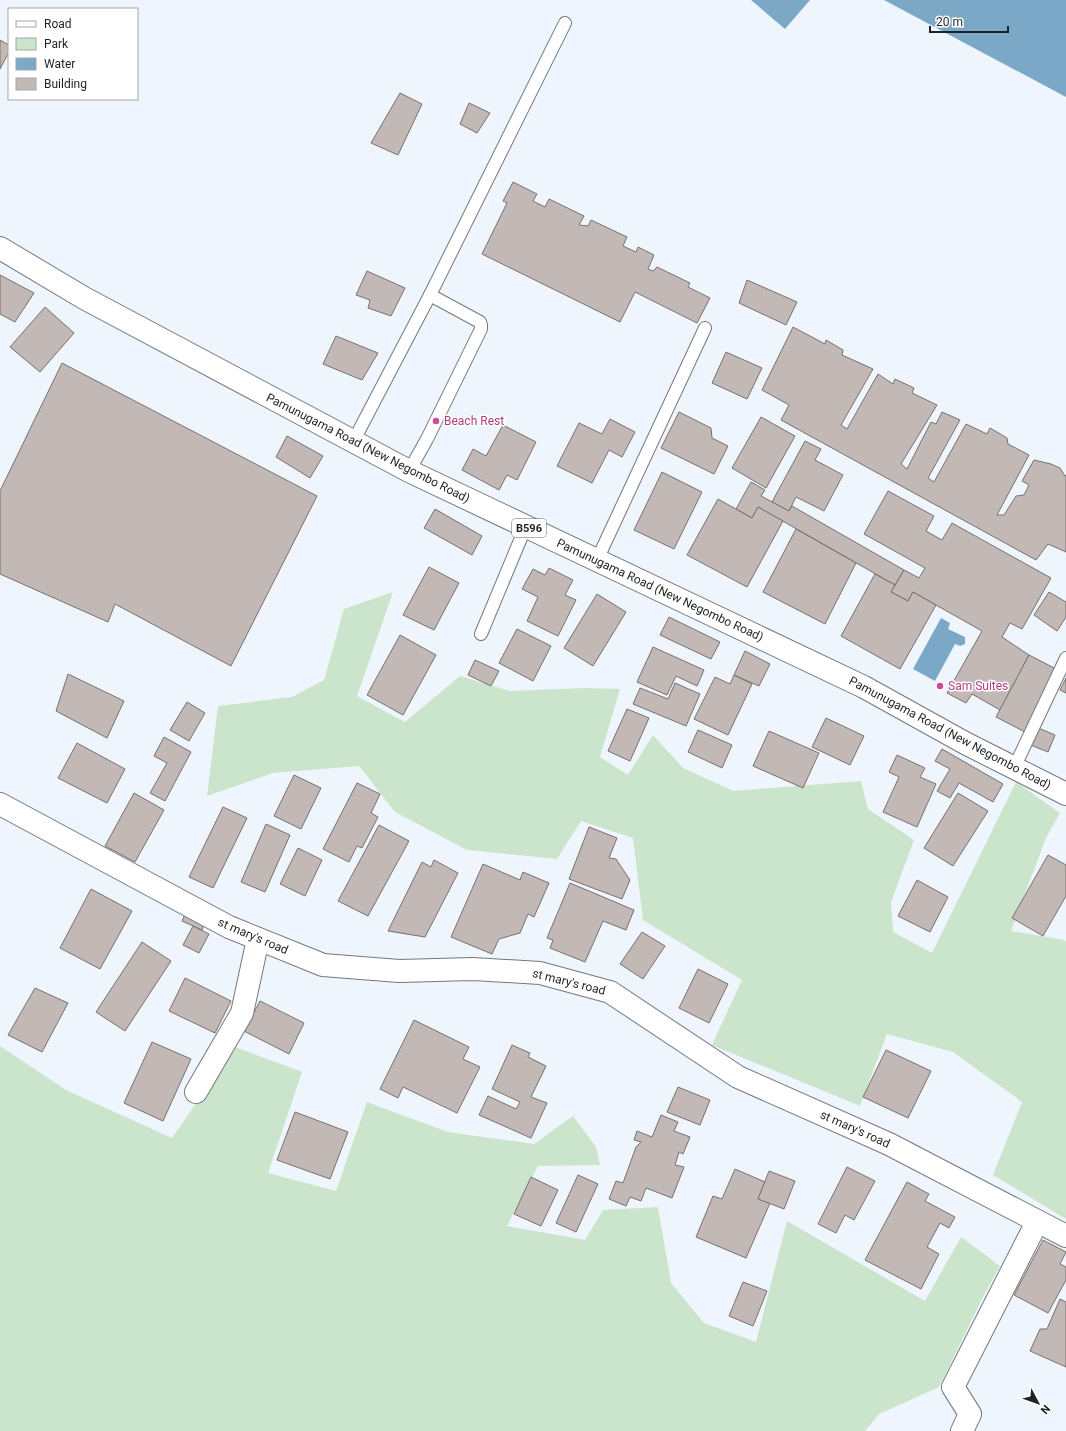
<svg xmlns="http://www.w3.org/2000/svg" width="1066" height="1431" font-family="Roboto,sans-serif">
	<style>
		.green { fill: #cbe5cc }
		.water { fill: #7ba8c6 }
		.building { fill: #c2b8b6; stroke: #79706e }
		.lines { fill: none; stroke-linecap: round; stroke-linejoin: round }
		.service-casing { stroke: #73787e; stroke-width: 14 }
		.minor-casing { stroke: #73787e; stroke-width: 24 }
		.primary-casing { stroke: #73787e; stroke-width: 24 }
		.service { stroke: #fff; stroke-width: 12 }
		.minor { stroke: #fff; stroke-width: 22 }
		.primary { stroke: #fff; stroke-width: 22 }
		.hotel-dot { fill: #d1479c; stroke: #fff; stroke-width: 1.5 }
		.labels { text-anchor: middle; stroke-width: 3; stroke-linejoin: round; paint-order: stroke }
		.shield { fill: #fff; stroke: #626465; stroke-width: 1 }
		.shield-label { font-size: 11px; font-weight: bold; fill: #1f2123 }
		.hotel-label { font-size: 12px; fill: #b23c85; stroke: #fff; text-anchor: start }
		.street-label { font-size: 12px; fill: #1f2123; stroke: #fff }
	</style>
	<rect width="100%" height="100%" fill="#eff5fc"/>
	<g class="green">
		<path d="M393 592 357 696 405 722 460 676 510 691 586 688 620 689 600 757 628 775 653 735 683 768 733 791 861 781 868 809 914 840 891 902 893 932 932 953 1016 782 1060 813 1046 838 1011 931 1064 940 1066 942V1219L993 1175 1022 1102 953 1052 887 1034 860 1106 712 1045 742 980 643 920 633 838 581 821 557 859 467 850 395 812 359 766 273 773 207 796 218 706 292 697 324 680 344 609Z"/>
		<path d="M0 1046 66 1090 172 1138 235 1047 302 1072 268 1173 336 1191 367 1102 448 1132 534 1144 573 1116 596 1147 600 1165 538 1166 507 1226 585 1240 603 1210 658 1207 671 1283 704 1323 756 1342 787 1221 925 1301 961 1237 1000 1266 984 1295 939 1387 879 1414 865 1431H0Z"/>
	</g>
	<g class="water">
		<path d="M751 0H810L785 29Z"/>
		<path d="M884 0H1066V97Z"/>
		<path d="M941 618 950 623 948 629 965 637V644L960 646 955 644 935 681 913 669Z"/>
	</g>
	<g class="building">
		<path d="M0 40 9 45V52L0 69Z"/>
		<path d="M400 93 422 104 398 155 371 143Z"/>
		<path d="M469 103 490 113 477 133 460 124Z"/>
		<path d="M513 182 537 194 533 201 545 207 549 199 584 216 579 225 588 226 591 220 627 237 623 246 636 252 638 247 654 255 648 269 653 271 657 267 690 283 688 287 710 298 697 323 635 292 620 322 482 254 507 203 503 201Z"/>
		<path d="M367 271 405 288 391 316 368 308 370 300 356 295Z"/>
		<path d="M0 275 34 293 15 322 0 314Z"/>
		<path d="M747 280 797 302 786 325 739 303Z"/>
		<path d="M45 307 74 333 40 372 10 347Z"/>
		<path d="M793 327 825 344 826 340 843 350 842 355 873 369 841 425 847 429 878 374 893 384 895 379 914 388 912 393 937 405 901 464 907 469 931 422 936 424 942 412 960 420 928 478 934 482 966 424 987 434 990 428 1007 438 1008 444 1029 455 997 515H1004L1016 496 1024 495 1029 485 1022 481 1034 460 1051 464 1060 468 1065 476 1066 475V552L1048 544 1036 560 781 420 789 405 762 390Z"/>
		<path d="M336 336 378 353 362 380 323 364Z"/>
		<path d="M726 352 762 368 747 399 712 383Z"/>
		<path d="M62 363 317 496 231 666 115 604 108 622 0 574V491Z"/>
		<path d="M679 412 711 428 712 438 728 446 714 474 661 448Z"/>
		<path d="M761 417 795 436 766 488 732 468Z"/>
		<path d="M610 419 635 432 622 457 609 450 592 483 557 466 579 423 602 434Z"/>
		<path d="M503 425 536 442 517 480 507 475 499 490 462 470 473 449 486 456Z"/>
		<path d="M287 436 323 456 310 478 276 457Z"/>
		<path d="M805 441 821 449 815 460 843 475 824 511 796 497 789 511 772 502Z"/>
		<path d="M662 472 702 492 674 549 634 530Z"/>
		<path d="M751 482 765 490 761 496 789 511 792 506 904 570 895 585 758 507 752 518 736 509Z"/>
		<path d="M888 491 934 516 926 531 942 540 952 523 1051 578 1022 629 1010 623 1002 637 1029 655 1000 710 972 694 966 703 947 693 982 631 913 592 908 601 891 592 904 570 919 578 925 568 864 534Z"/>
		<path d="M718 499 752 518 758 507 783 521 747 587 687 555Z"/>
		<path d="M435 509 482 536 472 555 424 528Z"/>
		<path d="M796 529 856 563 825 624 763 592Z"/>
		<path d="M429 567 459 583 434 630 403 615Z"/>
		<path d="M549 568 573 580 565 595 576 600 558 636 527 621 538 597 522 589 533 569 545 575Z"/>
		<path d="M875 574 895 585 891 592 908 601 913 592 936 605 900 669 841 636Z"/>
		<path d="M1049 592 1066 602V617L1057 631 1034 615Z"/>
		<path d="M597 594 626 612 593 666 564 648Z"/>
		<path d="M669 617 720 642 711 659 660 635Z"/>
		<path d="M517 629 551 646 533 681 499 663Z"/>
		<path d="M400 635 436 655 403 715 367 695Z"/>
		<path d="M653 647 704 670 697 686 676 676 667 695 637 682Z"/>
		<path d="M745 651 770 664 759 686 734 675Z"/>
		<path d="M1029 655 1058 670 1025 732 996 717Z"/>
		<path d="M475 660 499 671 491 686 468 675Z"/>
		<path d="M68 674 124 701 107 738 56 711Z"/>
		<path d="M734 675 752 684 728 735 694 719 715 677 730 684Z"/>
		<path d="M1066 678V693L1060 690Z"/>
		<path d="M675 683 700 694 686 726 633 704 640 688 668 699Z"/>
		<path d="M187 702 205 713 189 741 170 730Z"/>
		<path d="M627 709 649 718 630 761 608 751Z"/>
		<path d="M826 718 864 736 850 765 812 747Z"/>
		<path d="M1036 727 1055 735 1048 752 1028 744Z"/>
		<path d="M698 730 732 745 722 768 688 752Z"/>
		<path d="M769 731 819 753 803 788 753 766Z"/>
		<path d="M164 737 191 752 165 801 150 793 167 763 154 756Z"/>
		<path d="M77 743 125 769 107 803 58 778Z"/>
		<path d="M942 749 1003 784 993 802 959 783 950 798 937 791 950 769 935 761Z"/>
		<path d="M897 755 925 768 920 777 936 784 917 827 883 812 899 777 889 772Z"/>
		<path d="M294 775 321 788 301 829 274 816Z"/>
		<path d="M357 783 380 794 371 813 378 817 362 848 357 846 349 862 323 849Z"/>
		<path d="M134 793 164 810 135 862 105 846Z"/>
		<path d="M958 793 988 811 953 866 924 848Z"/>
		<path d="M223 807 247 818 213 888 189 877Z"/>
		<path d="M266 824 290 835 265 892 241 882Z"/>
		<path d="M379 825 409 841 368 916 338 901Z"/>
		<path d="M589 827 617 838 609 858 616 859 630 880 622 899 569 879Z"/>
		<path d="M298 848 322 860 305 896 280 884Z"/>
		<path d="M1048 855 1066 865V896L1043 936 1012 918Z"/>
		<path d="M434 860 458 873 425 937 388 931 422 862 431 867Z"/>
		<path d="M483 864 520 880 523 872 549 883 534 917 528 914 520 933 499 939 492 954 451 937Z"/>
		<path d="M917 880 948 897 930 932 898 916Z"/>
		<path d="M570 883 634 910 626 930 603 921 585 962 550 948 553 940 547 938Z"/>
		<path d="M91 889 132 911 100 969 60 948Z"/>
		<path d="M186 912 205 921 202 930 182 921Z"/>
		<path d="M193 926 209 934 199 953 183 945Z"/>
		<path d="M642 932 665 946 643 979 620 964Z"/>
		<path d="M142 942 171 961 125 1031 96 1012Z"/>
		<path d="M698 969 728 984 709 1023 679 1008Z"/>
		<path d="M185 978 231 1001 215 1033 169 1011Z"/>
		<path d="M35 988 68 1003 42 1052 8 1035Z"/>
		<path d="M260 1001 304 1023 289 1054 244 1031Z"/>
		<path d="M414 1020 469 1047 463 1059 480 1067 457 1113 403 1087 398 1098 380 1089Z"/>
		<path d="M152 1042 191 1059 163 1121 124 1103Z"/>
		<path d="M512 1045 530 1053 528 1057 546 1066 531 1097 547 1103 531 1138 479 1115 488 1096 516 1109 520 1102 492 1089Z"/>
		<path d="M886 1050 931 1071 908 1118 863 1097Z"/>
		<path d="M678 1087 710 1100 700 1125 667 1112Z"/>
		<path d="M295 1112 348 1132 330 1179 277 1160Z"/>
		<path d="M661 1115 678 1122 674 1131 690 1137 683 1154 679 1152 675 1165 684 1167 672 1198 646 1188 641 1201 630 1197 626 1206 609 1199 616 1181 623 1183 636 1147 641 1142 634 1140 637 1131 652 1137Z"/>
		<path d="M847 1167 875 1181 854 1220 845 1215 836 1233 818 1224Z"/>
		<path d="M735 1169 765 1182 758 1199 770 1203 746 1258 696 1237 713 1196 722 1199Z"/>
		<path d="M769 1171 795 1181 784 1209 758 1199Z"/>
		<path d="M578 1175 598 1184 576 1232 556 1223Z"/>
		<path d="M531 1177 558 1190 541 1226 514 1214Z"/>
		<path d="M907 1182 929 1194 925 1201 955 1217 949 1228 940 1223 927 1247 939 1254 921 1289 865 1260Z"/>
		<path d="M1043 1240 1066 1252 1060 1264 1066 1267V1280L1048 1313 1014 1295Z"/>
		<path d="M743 1282 767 1291 753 1326 729 1316Z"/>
		<path d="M1060 1299 1066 1302V1367L1030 1351 1040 1329H1047Z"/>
	</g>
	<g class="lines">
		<defs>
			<g id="service">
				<path d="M353 442 430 295 565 23"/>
				<path d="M409 471 427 439 481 329V325L480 322 430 295"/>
				<path d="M597 560 705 328"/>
				<path d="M481 634 526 526"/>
				<path d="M1014 768 1066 658"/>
			</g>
			<g id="minor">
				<path d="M0 804 229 927 323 965 399 971 473 969 540 973 610 992 738 1077 889 1144 1066 1236"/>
				<path d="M196 1092 242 1013 258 939"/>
				<path d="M962 1431 970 1414 953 1387 1037 1222"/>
			</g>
			<path id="primary" d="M0 248 84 298 409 471 864 687 965 743 1066 794"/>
		</defs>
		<use href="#service" class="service-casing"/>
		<use href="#minor" class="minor-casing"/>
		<use href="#primary" class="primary-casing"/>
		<use href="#service" class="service"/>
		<use href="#minor" class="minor"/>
		<use href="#primary" class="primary"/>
	</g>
	<g class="hotel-dot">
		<circle cx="436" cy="421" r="4"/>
		<circle cx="940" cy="686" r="4"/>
	</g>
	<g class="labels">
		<rect class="shield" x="512" y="519" width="34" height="18" rx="3"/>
		<g class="shield-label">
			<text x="529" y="532">B596</text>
		</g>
		<g class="hotel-label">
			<text x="444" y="425">Beach Rest</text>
			<text x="948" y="690">Sam Suites</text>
		</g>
		<g class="street-label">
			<text transform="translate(368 448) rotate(27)" y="4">Pamunugama Road (New Negombo Road)</text>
			<text transform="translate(660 590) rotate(25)" y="4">Pamunugama Road (New Negombo Road)</text>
			<text transform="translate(950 733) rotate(28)" y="4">Pamunugama Road (New Negombo Road)</text>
			<text transform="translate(253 936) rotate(23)" y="4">st mary's road</text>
			<text transform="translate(569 982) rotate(14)" y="4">st mary's road</text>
			<text transform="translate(855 1129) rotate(24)" y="4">st mary's road</text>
		</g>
	</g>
	<rect x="8" y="8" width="130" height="92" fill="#ffffff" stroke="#a5a6a7"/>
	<rect x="16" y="21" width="20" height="6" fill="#ffffff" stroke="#a5a6a7"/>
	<text x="44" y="28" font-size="12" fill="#1f2123">Road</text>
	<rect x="16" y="38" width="20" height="12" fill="#cbe5cc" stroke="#a5a6a7"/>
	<text x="44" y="48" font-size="12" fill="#1f2123">Park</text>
	<rect x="16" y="58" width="20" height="12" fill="#7ba8c6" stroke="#a5a6a7"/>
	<text x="44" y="68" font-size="12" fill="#1f2123">Water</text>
	<rect x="16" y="78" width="20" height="12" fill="#c2b8b6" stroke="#a5a6a7"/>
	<text x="44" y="88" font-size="12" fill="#1f2123">Building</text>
	<g transform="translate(1038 1403) rotate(131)" stroke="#ffffff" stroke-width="3" paint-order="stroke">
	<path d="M0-3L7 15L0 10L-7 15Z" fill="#1f2123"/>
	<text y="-6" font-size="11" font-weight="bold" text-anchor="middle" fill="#1f2123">N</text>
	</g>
	<path d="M930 26v6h78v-6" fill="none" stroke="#1f2123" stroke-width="2"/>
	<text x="936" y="26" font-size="12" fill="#1f2123" stroke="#ffffff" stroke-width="3" paint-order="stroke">20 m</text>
</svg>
